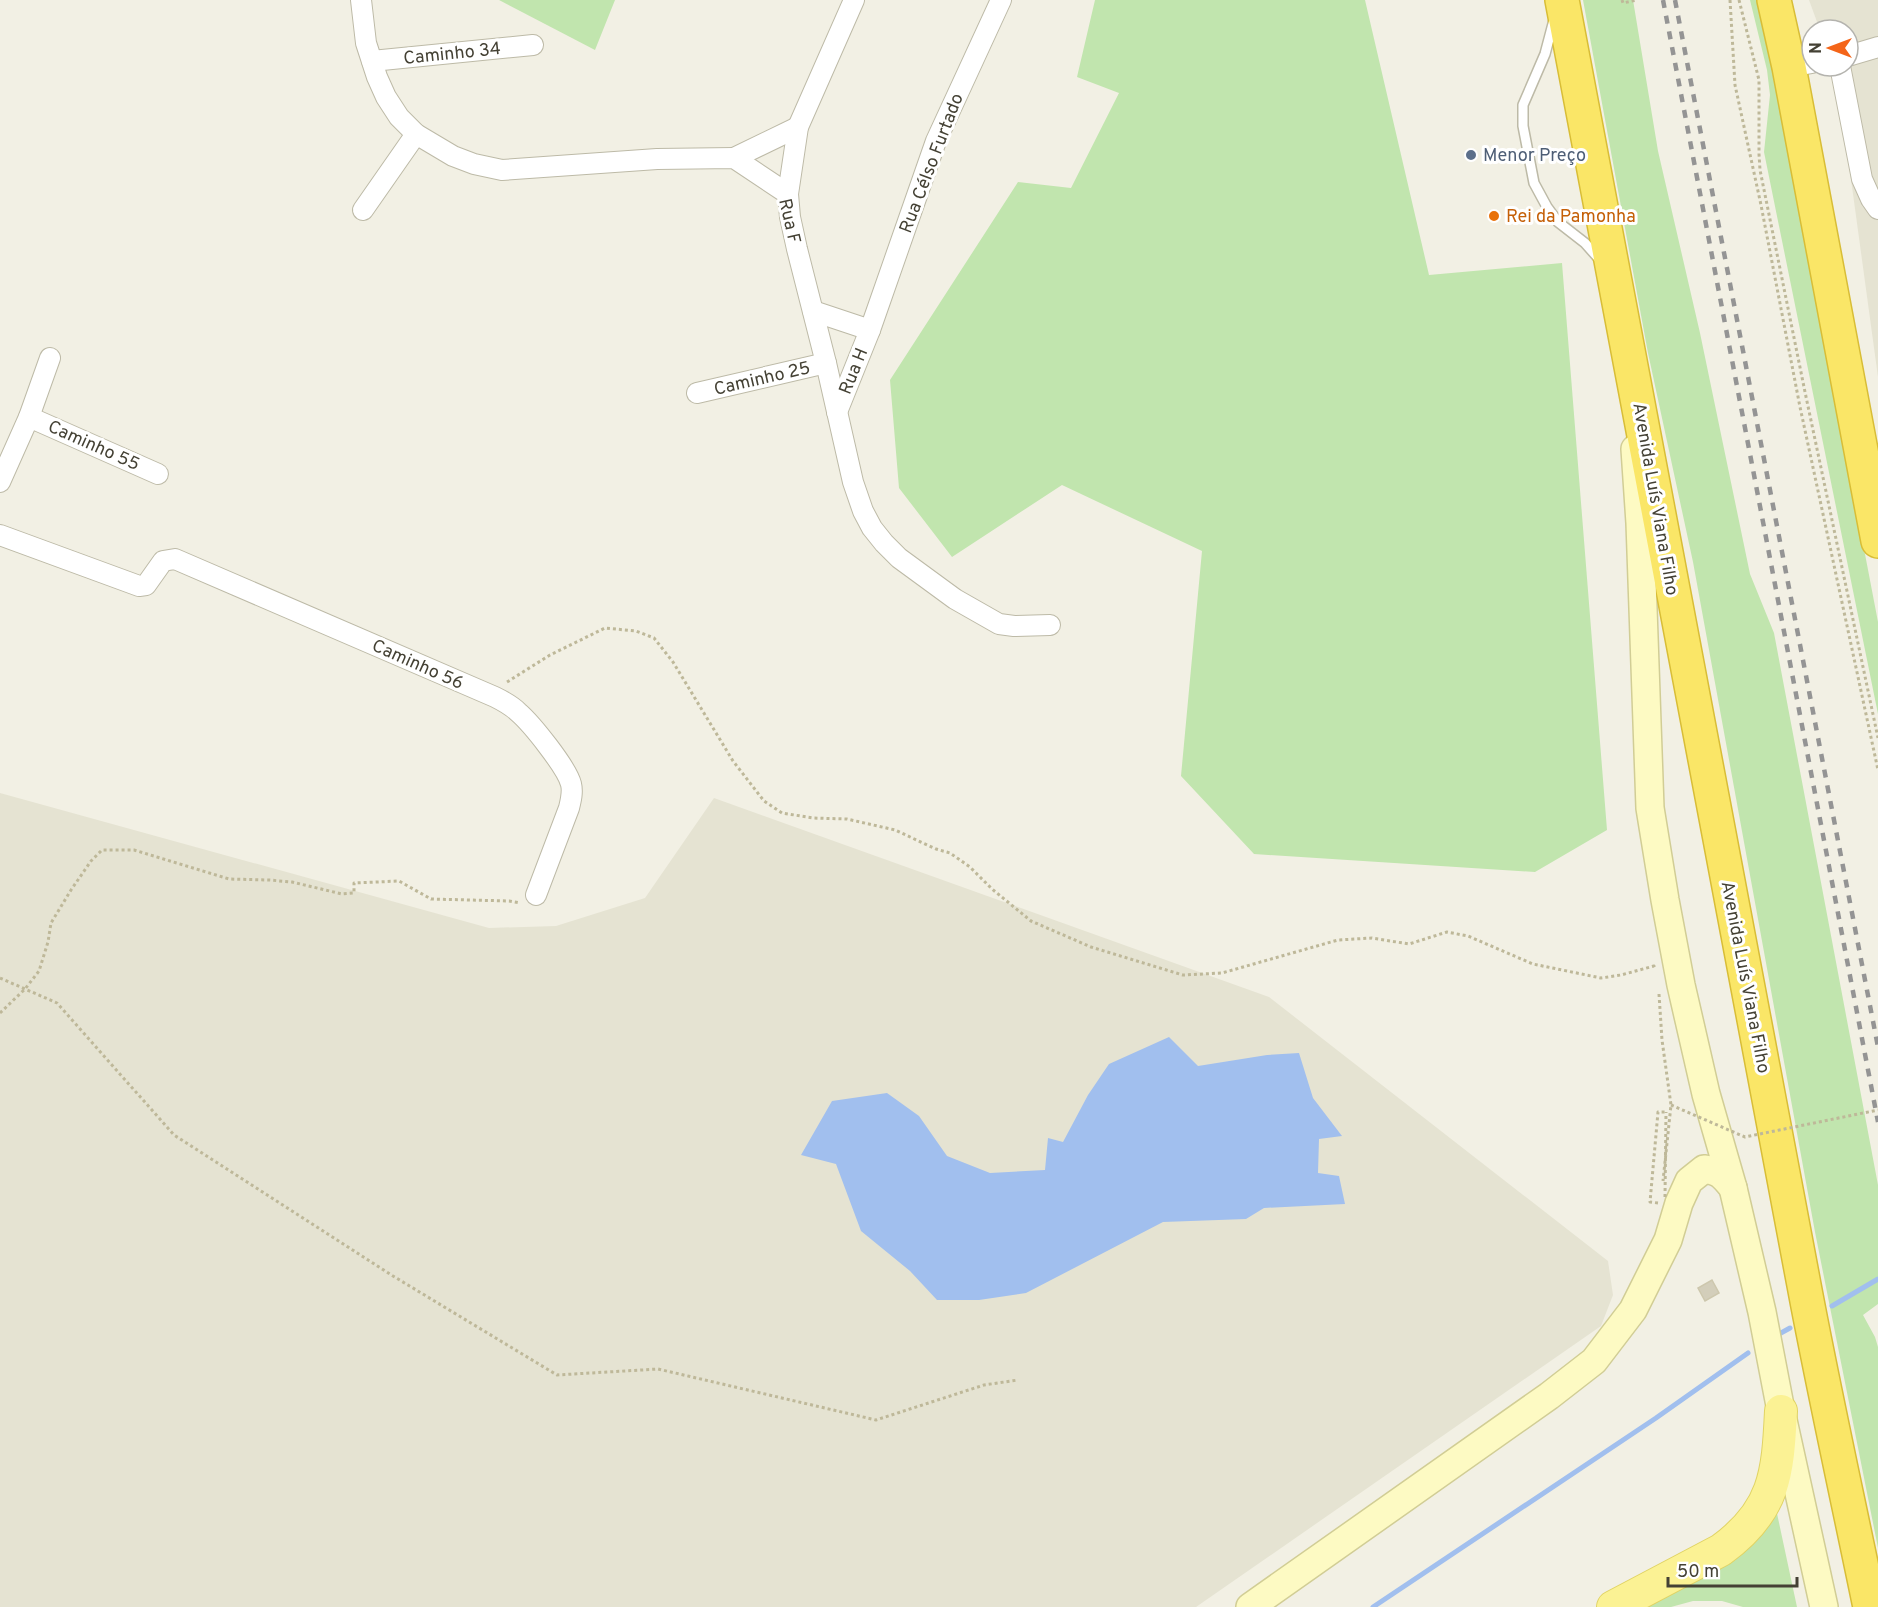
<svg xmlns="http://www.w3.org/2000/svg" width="1878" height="1607" font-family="Overpass,sans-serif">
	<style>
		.residential { fill: #e5e3d2 }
		.green { fill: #c1e5ae }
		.water { fill: #a1bfee }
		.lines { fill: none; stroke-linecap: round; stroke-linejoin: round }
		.stream { stroke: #a1bfee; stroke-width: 5 }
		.building { fill: #d3ceba; stroke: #cdc7ad; stroke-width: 1.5 }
		.lane-casing { stroke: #bdbaa7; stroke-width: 12 }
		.street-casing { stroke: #bdbaa7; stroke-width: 22 }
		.secondary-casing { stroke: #d1cd95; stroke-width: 30 }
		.primary-casing { stroke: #e0d364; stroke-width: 34 }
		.highway-casing { stroke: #d8bd37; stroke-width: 36 }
		.path { stroke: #beb899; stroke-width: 3; stroke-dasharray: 3 3; stroke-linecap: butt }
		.lane { stroke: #fff; stroke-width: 9 }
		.street { stroke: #fff; stroke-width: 20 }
		.secondary { stroke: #fdfac3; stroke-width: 27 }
		.primary { stroke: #fbf294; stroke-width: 32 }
		.highway { stroke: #fae667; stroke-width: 33 }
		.rail { stroke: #949494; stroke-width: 4.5; stroke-dasharray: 8 8; stroke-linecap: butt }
		.path-bridge { stroke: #beb899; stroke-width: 3; stroke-dasharray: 3 3; stroke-linecap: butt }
		.service-dot { fill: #5c6f8a; stroke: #fff; stroke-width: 2 }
		.food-dot { fill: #e8710a; stroke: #fff; stroke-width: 2 }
		.labels { text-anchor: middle; stroke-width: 6; stroke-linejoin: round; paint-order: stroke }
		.street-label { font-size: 18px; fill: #444134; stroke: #fff }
		.service-label { font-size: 18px; fill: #4e5e75; stroke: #fff; text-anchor: start }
		.food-label { font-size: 18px; fill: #c56008; stroke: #fff; text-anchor: start }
	</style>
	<rect width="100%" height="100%" fill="#f2f0e4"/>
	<g class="residential">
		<path d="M1809 0H1878V377L1838 84 1848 66V30H1820Z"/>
		<path d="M0 793 489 928 556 926 645 898 714 798 1269 997 1608 1261 1613 1295 1601 1326 1196 1607H0Z"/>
	</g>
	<g class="green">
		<path d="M499 0H615L595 50Z"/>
		<path d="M1095 0H1365L1429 275 1562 263 1607 830 1535 872 1254 854 1181 776 1202 551 1062 485 952 557 899 488 890 380 1018 182 1071 188 1119 93 1077 77Z"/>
		<path d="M1583 0H1633L1658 151 1700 333 1750 574 1774 633 1878 1185V1304L1863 1315 1875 1337 1878 1347V1548L1815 1232 1693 562 1648 353Z"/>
		<path d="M1750 0H1759L1878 622V714L1764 152 1770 95 1767 70Z"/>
		<path d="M1775 1504 1797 1607H1743L1722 1601H1693L1671 1607H1632Z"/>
	</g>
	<path class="water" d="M1169 1037 1198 1066 1267 1055 1299 1053 1313 1098 1342 1136 1319 1139 1318 1173 1339 1176 1345 1204 1264 1208 1246 1219 1163 1222 1026 1293 979 1300H937L910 1271 861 1231 836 1164 801 1155 832 1101 887 1093 919 1116 947 1156 990 1173 1045 1170 1048 1138 1063 1142 1088 1095 1109 1064Z"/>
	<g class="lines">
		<g class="stream">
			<path d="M1832 1306 1878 1279"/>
			<path d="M1779 1334 1790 1328"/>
			<path d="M1373 1607 1656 1418 1748 1353"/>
		</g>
	</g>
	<path class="building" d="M1712 1280 1719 1293 1705 1301 1698 1288Z"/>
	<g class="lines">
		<defs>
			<path id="lane" d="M1554 20 1545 54 1523 105V126L1534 183 1547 207 1558 222 1585 243 1601 261"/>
			<g id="street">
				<path d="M361 0 366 43 377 77 386 97 399 117 416 134 453 156 474 164 502 170 657 159 734 158 788 194"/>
				<path d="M854 0 798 127 788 194 790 217 797 249 826 363 853 482 863 511 872 528 884 543 899 558 955 599 999 624 1014 626 1050 625"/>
				<path d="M1848 56 1878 47"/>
				<path d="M372 61 533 45"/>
				<path d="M1840 66 1862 179 1871 199 1878 209"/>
				<path d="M1789 67 1812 63"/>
				<path d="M734 158 798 127"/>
				<path d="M363 210 416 134"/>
				<path d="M813 311 870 330"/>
				<path d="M697 393 826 363"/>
				<path d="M837 412 870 330 936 141 1001 0"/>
				<path d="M29 417 158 474"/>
				<path d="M0 482 29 417 50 358"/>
				<path d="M0 535 139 586 146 585 163 561 175 559 495 697C503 701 511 705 518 712 532 724 567 768 571 784 573 792 571 800 569 808L536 895"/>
			</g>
			<g id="secondary">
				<path d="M1635 449 1640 523 1650 808 1665 900 1681 985 1706 1094 1733 1188 1762 1312 1781 1411 1824 1607"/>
				<path d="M1250 1607 1549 1396 1594 1361 1633 1310 1668 1240 1679 1203 1689 1181 1704 1169C1720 1171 1723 1176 1733 1188"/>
			</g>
			<path id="primary" d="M1613 1607 1721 1550C1775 1511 1778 1474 1781 1411"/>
			<g id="highway">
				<path d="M1562 0C1645 428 1722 857 1804 1285 1824 1392 1848 1500 1870 1607"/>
				<path d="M1774 0 1789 67 1878 541"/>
			</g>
		</defs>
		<use href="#lane" class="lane-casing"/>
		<use href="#street" class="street-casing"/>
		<use href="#secondary" class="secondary-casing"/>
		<use href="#primary" class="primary-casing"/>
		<use href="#highway" class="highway-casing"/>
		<g class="path">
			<path d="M1622 0 1623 3 1637 0"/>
			<path d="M1730 0 1735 85 1761 205 1800 407 1878 770"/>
			<path d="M1739 0 1759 80V154L1760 170 1805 392 1878 738"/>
			<path d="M507 682 550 655 605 628 636 631 654 638 673 662 733 761 764 801 782 813 813 818 847 819 895 830 936 849 950 853 970 867 992 889 1031 921 1091 947 1183 975 1222 973 1338 940 1372 938 1409 944 1447 932 1468 936 1533 964 1601 978 1621 975 1654 966V969"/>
			<path d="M0 978 57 1003 174 1135 393 1276 557 1375 658 1369 876 1420 984 1385 1018 1380"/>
			<path d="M1659 994 1662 1040 1671 1105 1663 1181"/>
			<path d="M0 1013 25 989 39 971 48 942 51 923 71 890 91 861 102 850H134L229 879 269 880 292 882 342 894 354 893V883L399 881 431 899 509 901 520 903"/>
			<path d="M1658 1203 1650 1202 1658 1112H1666"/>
		</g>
		<use href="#lane" class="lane"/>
		<use href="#street" class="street"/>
		<use href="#secondary" class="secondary"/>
		<use href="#primary" class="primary"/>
		<use href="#highway" class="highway"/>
		<g class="rail">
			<path d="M1663 0 1878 1122"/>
			<path d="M1675 0 1878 1047"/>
		</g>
		<g class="path-bridge">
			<path d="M1671 1105 1745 1137 1878 1110"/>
			<path d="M1665 1197 1666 1112"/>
		</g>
	</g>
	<circle class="service-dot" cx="1471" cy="155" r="6"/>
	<circle class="food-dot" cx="1494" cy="216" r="6"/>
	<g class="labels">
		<g class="street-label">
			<text transform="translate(452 53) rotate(-6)" y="6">Caminho 34</text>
			<text transform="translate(931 163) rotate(-69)" y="6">Rua Célso Furtado</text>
			<text transform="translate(790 221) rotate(77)" y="6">Rua F</text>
			<text transform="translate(853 371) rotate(-68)" y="6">Rua H</text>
			<text transform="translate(762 378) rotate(-13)" y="6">Caminho 25</text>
			<text transform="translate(94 445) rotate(24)" y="6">Caminho 55</text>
			<text transform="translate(1656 499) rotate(80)" y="6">Avenida Luís Viana Filho</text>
			<text transform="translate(418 664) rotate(24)" y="6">Caminho 56</text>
			<text transform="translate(1746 977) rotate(79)" y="6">Avenida Luís Viana Filho</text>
		</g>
		<g class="service-label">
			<text x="1483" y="161">Menor Preço</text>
		</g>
		<g class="food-label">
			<text x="1506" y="222">Rei da Pamonha</text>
		</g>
	</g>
	<g transform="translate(1830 48) rotate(270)"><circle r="28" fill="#ffffff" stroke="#b4b3ae" stroke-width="1.5"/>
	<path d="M0-4.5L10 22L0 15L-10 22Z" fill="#f46519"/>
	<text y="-9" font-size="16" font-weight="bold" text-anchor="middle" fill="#444134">N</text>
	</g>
	<path d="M1668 1577v9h129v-9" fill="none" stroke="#444134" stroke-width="3"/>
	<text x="1677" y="1577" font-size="18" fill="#444134" stroke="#ffffff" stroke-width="4.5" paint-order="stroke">50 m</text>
</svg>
